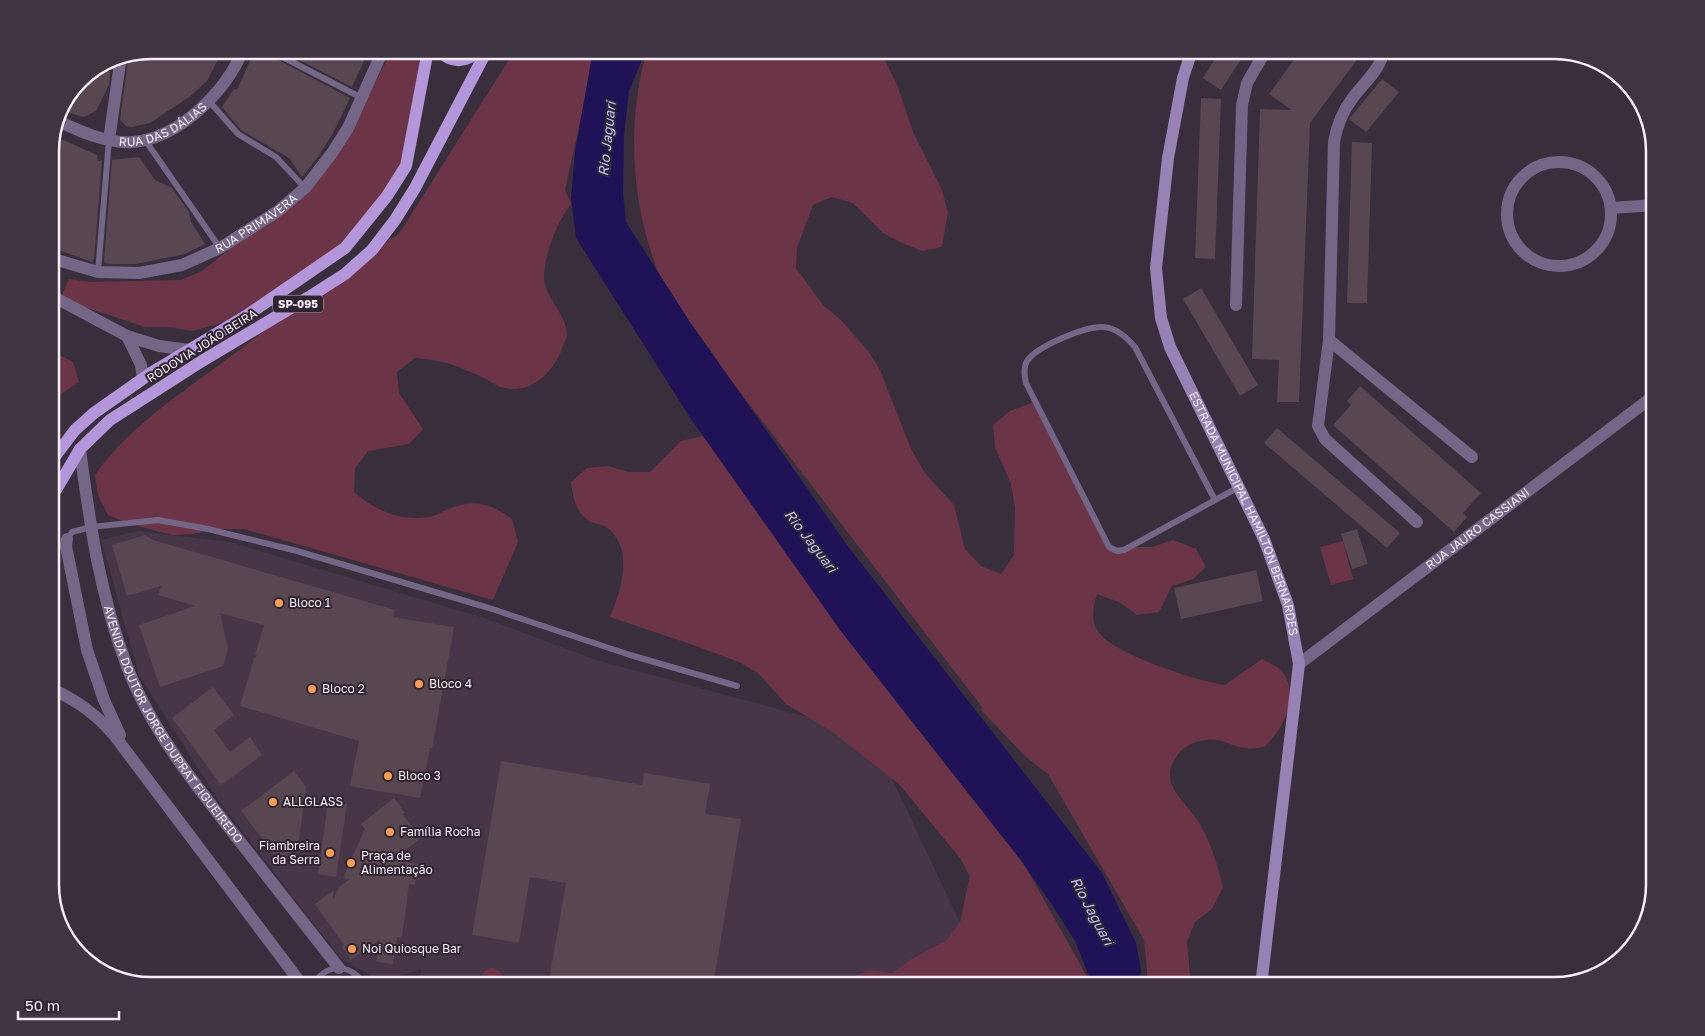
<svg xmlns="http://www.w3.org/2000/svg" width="1705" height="1036" font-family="'Golos Text',sans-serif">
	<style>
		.built { fill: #463648 }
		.green { fill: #6c3547 }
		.water { fill: #201257 }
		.building { fill: #584751 }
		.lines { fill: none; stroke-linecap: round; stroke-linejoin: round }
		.lane { stroke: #736686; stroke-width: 6 }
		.street { stroke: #736686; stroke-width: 12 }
		.secondary { stroke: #9782b5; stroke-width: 12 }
		.primary { stroke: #b397da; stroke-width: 12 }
		.poi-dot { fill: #fc9d53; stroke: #2f2431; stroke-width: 2 }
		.labels { text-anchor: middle; stroke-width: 4; stroke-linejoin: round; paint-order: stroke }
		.shield { fill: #2f2431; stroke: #bbb2bc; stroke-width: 1 }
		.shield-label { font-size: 11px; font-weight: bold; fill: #f7eff8 }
		.street-label { font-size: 12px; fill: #f7eff8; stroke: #2f2431 }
		.poi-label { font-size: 12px; fill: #f7eff8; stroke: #2f2431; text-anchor: start }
		.water-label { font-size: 14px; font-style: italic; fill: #bdbefd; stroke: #2f2431 }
		.rim { fill: none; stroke: #f7eff8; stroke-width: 2.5 }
	</style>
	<rect width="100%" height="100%" fill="#392e3b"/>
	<path class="built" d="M137 531 230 542 484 618 596 660 871 734 962 927 974 986H418L421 969 397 977 377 979 341 959 217 798 139 675 101 540Z"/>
	<g class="green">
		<path d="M392 50H422L400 168 373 206 342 244 235 319 193 331 168 327H145L60 299 69 279 90 282 181 280 202 271 291 200 340 150Z"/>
		<path d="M515 50H596L565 190 571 204C557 223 546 250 544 274 542 296 566 312 567 334 567 339 563 344 562 349 553 372 532 394 505 388 498 387 490 381 484 378 461 367 440 359 415 358L397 372 399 393 423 429 409 444 368 451 355 469 354 492C375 511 404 523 433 516 439 514 445 510 451 508 476 499 491 504 512 519L518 542 493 600 244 529H215L193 534 172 535 130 524 108 515 98 496 95 475C133 421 194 385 246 345 296 307 345 264 399 234Z"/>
		<path d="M647 50H880L897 85 913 132 942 190 948 212 942 247 922 251 902 243 883 233 853 203 832 197 813 205 797 248 796 268 823 305 841 320 869 352 880 370 911 449 925 473 954 505 965 549 981 566 1001 574 1014 555 1015 507 1011 484 995 447 993 425 1010 411 1034 402 1112 547H1153L1173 540 1196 549 1206 567 1193 579 1172 586 1159 612 1137 615 1119 602 1097 594C1093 608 1089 624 1102 636 1121 656 1197 681 1225 685L1262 659C1268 663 1278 666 1282 671 1301 697 1284 728 1264 747 1258 748 1251 749 1245 748 1229 746 1225 738 1204 740 1192 742 1183 747 1176 757 1156 785 1190 804 1201 826 1212 846 1218 866 1223 887L1212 909 1195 922 1187 942 1191 986H1146C1149 971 1145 955 1144 940L1048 774 1026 757 981 710 982 707 673 305C633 228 623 134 647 50Z"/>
		<path d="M50 350 73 362 79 382 60 395 50 398Z"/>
		<path d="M703 436 973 773 1090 982V986H945L930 982 926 986H846L851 977 871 970 893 973 910 960 947 940 960 922 970 876 960 858 899 784 831 731 786 704 758 673 739 662 696 646 610 617C621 591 634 552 609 529 605 525 597 524 591 522 576 514 573 498 571 482L587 468 608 466 629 472H650L681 441Z"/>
		<path d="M1343 541 1353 579 1331 585 1320 547Z"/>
		<circle cx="492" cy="978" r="10"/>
	</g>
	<path class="water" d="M593 50H646L629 91 624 135 623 194 626 222 690 322 847 545 1102 873 1136 943 1141 970 1138 986H1093L1075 941 1053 906 1019 858 840 630 691 419 576 238 571 198 575 152Z"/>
	<g class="building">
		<path d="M151 50H223L207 81 189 97 150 123 132 127 126 126 120 120 129 54Z"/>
		<path d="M255 50H264L267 54 350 98 333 133 318 157 302 177 289 158 241 130 222 107 234 89 237 90Z"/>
		<path d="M280 50H369L352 87Z"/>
		<path d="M1221 50H1247L1221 90 1203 78Z"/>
		<path d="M1301 50H1364L1310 123 1299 402H1277L1279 360 1252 359 1260 109 1292 110 1269 94Z"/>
		<path d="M101 65 110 73 109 85 96 111 84 117 59 110 80 79Z"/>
		<path d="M1382 79 1399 92 1366 132 1349 119Z"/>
		<path d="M1201 98 1221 99 1215 259 1195 258Z"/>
		<path d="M52 135 97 155 98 161 102 160 94 259 92 262 50 247V144Z"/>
		<path d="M1352 142 1372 143 1367 303H1347Z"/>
		<path d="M139 157 155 180 172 188 189 212 191 222 205 244 185 254 136 264H109L104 262 112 160Z"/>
		<path d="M1201 288 1258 385 1240 396 1183 299Z"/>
		<path d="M1360 386 1481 493 1463 513 1467 517 1454 532 1333 425 1351 405 1347 401Z"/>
		<path d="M1277 428 1400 533 1387 548 1264 443Z"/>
		<path d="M1357 529 1368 564 1352 569 1341 534Z"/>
		<path d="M145 535 153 540 395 610 393 617 454 627 432 748H430L420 798 350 786 359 741 240 706 254 658 259 654 255 655 264 625 220 613 228 649 223 666 160 687 139 625 195 606 158 595 161 586 127 596 112 545Z"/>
		<path d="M1256 570 1263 601 1181 619 1174 588Z"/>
		<path d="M213 687 234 715 214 730 230 752 250 737 262 755 221 785 172 718Z"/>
		<path d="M501 761 642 785 644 773 710 784 705 814 741 819 713 986H548L566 883 530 877 519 943 472 935Z"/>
		<path d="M294 771 306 787 298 848 279 861 241 811Z"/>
		<path d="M394 798 405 813 402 814 421 838 393 860 418 864 415 885 409 884 402 937H397L393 964 376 962 380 939 351 960 342 947 344 945 315 904 334 890 333 899 339 887 350 879 343 878 365 829 361 824Z"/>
		<path d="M328 802 347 804 336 877 318 874Z"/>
	</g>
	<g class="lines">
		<g class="lane">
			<path d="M269 50 362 98"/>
			<path d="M106 62 120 64"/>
			<path d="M209 101 238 134 276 157 305 188"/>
			<path d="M145 140 220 248"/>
			<path d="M98 272 109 140"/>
			<path d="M1215 500 1135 347C1126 337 1117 328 1103 327 1086 326 1037 346 1027 361 1023 368 1024 375 1026 383L1109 547 1117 551 1124 550 1239 487"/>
			<path d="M67 539 72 532 91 527 158 520 208 529 297 551 489 608 630 655 737 686"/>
			<path d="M313 986C325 962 353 963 365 986"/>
		</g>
		<g class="street">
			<path d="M1384 50C1380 71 1364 82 1352 99 1342 112 1337 125 1334 142L1329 340 1318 426 1325 439 1417 522"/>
			<path id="s1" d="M56 120C79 131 107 144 133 142 180 138 226 91 243 50"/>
			<path d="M109 140 121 56"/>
			<circle cx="1559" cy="214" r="52"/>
			<path d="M1611 208 1655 205"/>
			<path id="s2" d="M50 258 98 272 139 273 182 265 220 248 278 211 305 188 332 153 348 128 383 50"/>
			<path d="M50 295 127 336 159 346 189 350"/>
			<path d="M1236 305 1242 105 1247 83 1266 50"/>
			<path d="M127 336 141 365 143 378"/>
			<path d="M1329 340 1472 457"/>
			<path id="s3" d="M80 449C90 526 100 596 128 669 152 731 194 783 234 834 269 878 304 923 339 968"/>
			<path d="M67 539 66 546 87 650 104 700 120 735"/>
			<path id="s4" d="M1299 664 1655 395"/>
			<path d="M50 688C76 700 95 713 114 735L303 986"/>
		</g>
		<path class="secondary" id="s5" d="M1192 50 1183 78 1168 158 1156 268 1161 318 1170 347 1264 539 1288 605 1299 664 1261 986"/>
		<g class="primary">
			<path d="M438 50C453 66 467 61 482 50"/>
			<path d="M50 463 75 430 94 413 151 373 246 316 345 248 387 196 406 166 428 50"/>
			<path d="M50 500 80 449 110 420 202 361 309 297 345 274 372 250 395 220 415 188 487 50"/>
		</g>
	</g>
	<g class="poi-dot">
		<circle cx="279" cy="603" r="5"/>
		<circle cx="419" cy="684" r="5"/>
		<circle cx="312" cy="689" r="5"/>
		<circle cx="388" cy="776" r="5"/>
		<circle cx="273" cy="802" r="5"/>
		<circle cx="390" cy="832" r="5"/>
		<circle cx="330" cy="853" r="5"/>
		<circle cx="351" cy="863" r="5"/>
		<circle cx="352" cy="949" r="5"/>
	</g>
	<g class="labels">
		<rect class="shield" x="273" y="295.5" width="50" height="17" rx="4"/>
		<g class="shield-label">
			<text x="298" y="308">SP-095</text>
		</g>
		<g class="street-label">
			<text dy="4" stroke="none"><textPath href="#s1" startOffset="115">RUA DAS DÁLIAS</textPath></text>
			<text dy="4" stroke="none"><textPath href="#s2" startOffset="220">RUA PRIMAVERA</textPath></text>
			<text transform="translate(202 346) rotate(-32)" y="4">RODOVIA JOÃO BEIRA</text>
			<text dy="4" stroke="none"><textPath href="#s5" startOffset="485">ESTRADA MUNICIPAL HAMILTON BERNARDES</textPath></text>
			<text dy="4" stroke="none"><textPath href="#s4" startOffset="224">RUA JAURO CASSIANI</textPath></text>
			<text dy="4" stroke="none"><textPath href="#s3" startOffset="296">AVENIDA DOUTOR JORGE DUPRAT FIGUEIREDO</textPath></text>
		</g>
		<g class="poi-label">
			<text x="289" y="607">Bloco 1</text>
			<text x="429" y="688">Bloco 4</text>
			<text x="322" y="693">Bloco 2</text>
			<text x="398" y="780">Bloco 3</text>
			<text x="283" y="806">ALLGLASS</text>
			<text x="400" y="836">Família Rocha</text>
			<text x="320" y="850" text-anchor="end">Fiambreira<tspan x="320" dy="14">da Serra</tspan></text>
			<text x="361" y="860">Praça de<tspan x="361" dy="14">Alimentação</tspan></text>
			<text x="362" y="953">Noi Quiosque Bar</text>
		</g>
		<g class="water-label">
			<text transform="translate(607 139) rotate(-84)" y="5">Rio Jaguari</text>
			<text transform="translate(811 541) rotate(52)" y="5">Rio Jaguari</text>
			<text transform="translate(1092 911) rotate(62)" y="5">Rio Jaguari</text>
		</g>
	</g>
	<path d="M0 0H1705V1036H0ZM151 59H1554A92 92 0 0 1 1646 151V885A92 92 0 0 1 1554 977H151A92 92 0 0 1 59 885V151A92 92 0 0 1 151 59Z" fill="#3f3441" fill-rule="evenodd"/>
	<path class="rim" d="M151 59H1554A92 92 0 0 1 1646 151V885A92 92 0 0 1 1554 977H151A92 92 0 0 1 59 885V151A92 92 0 0 1 151 59Z"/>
	<path d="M18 1011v8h101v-8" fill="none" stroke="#f7eff8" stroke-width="2.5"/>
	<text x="25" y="1011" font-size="15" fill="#f7eff8" stroke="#2f2431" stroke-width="4" paint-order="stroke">50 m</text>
</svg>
